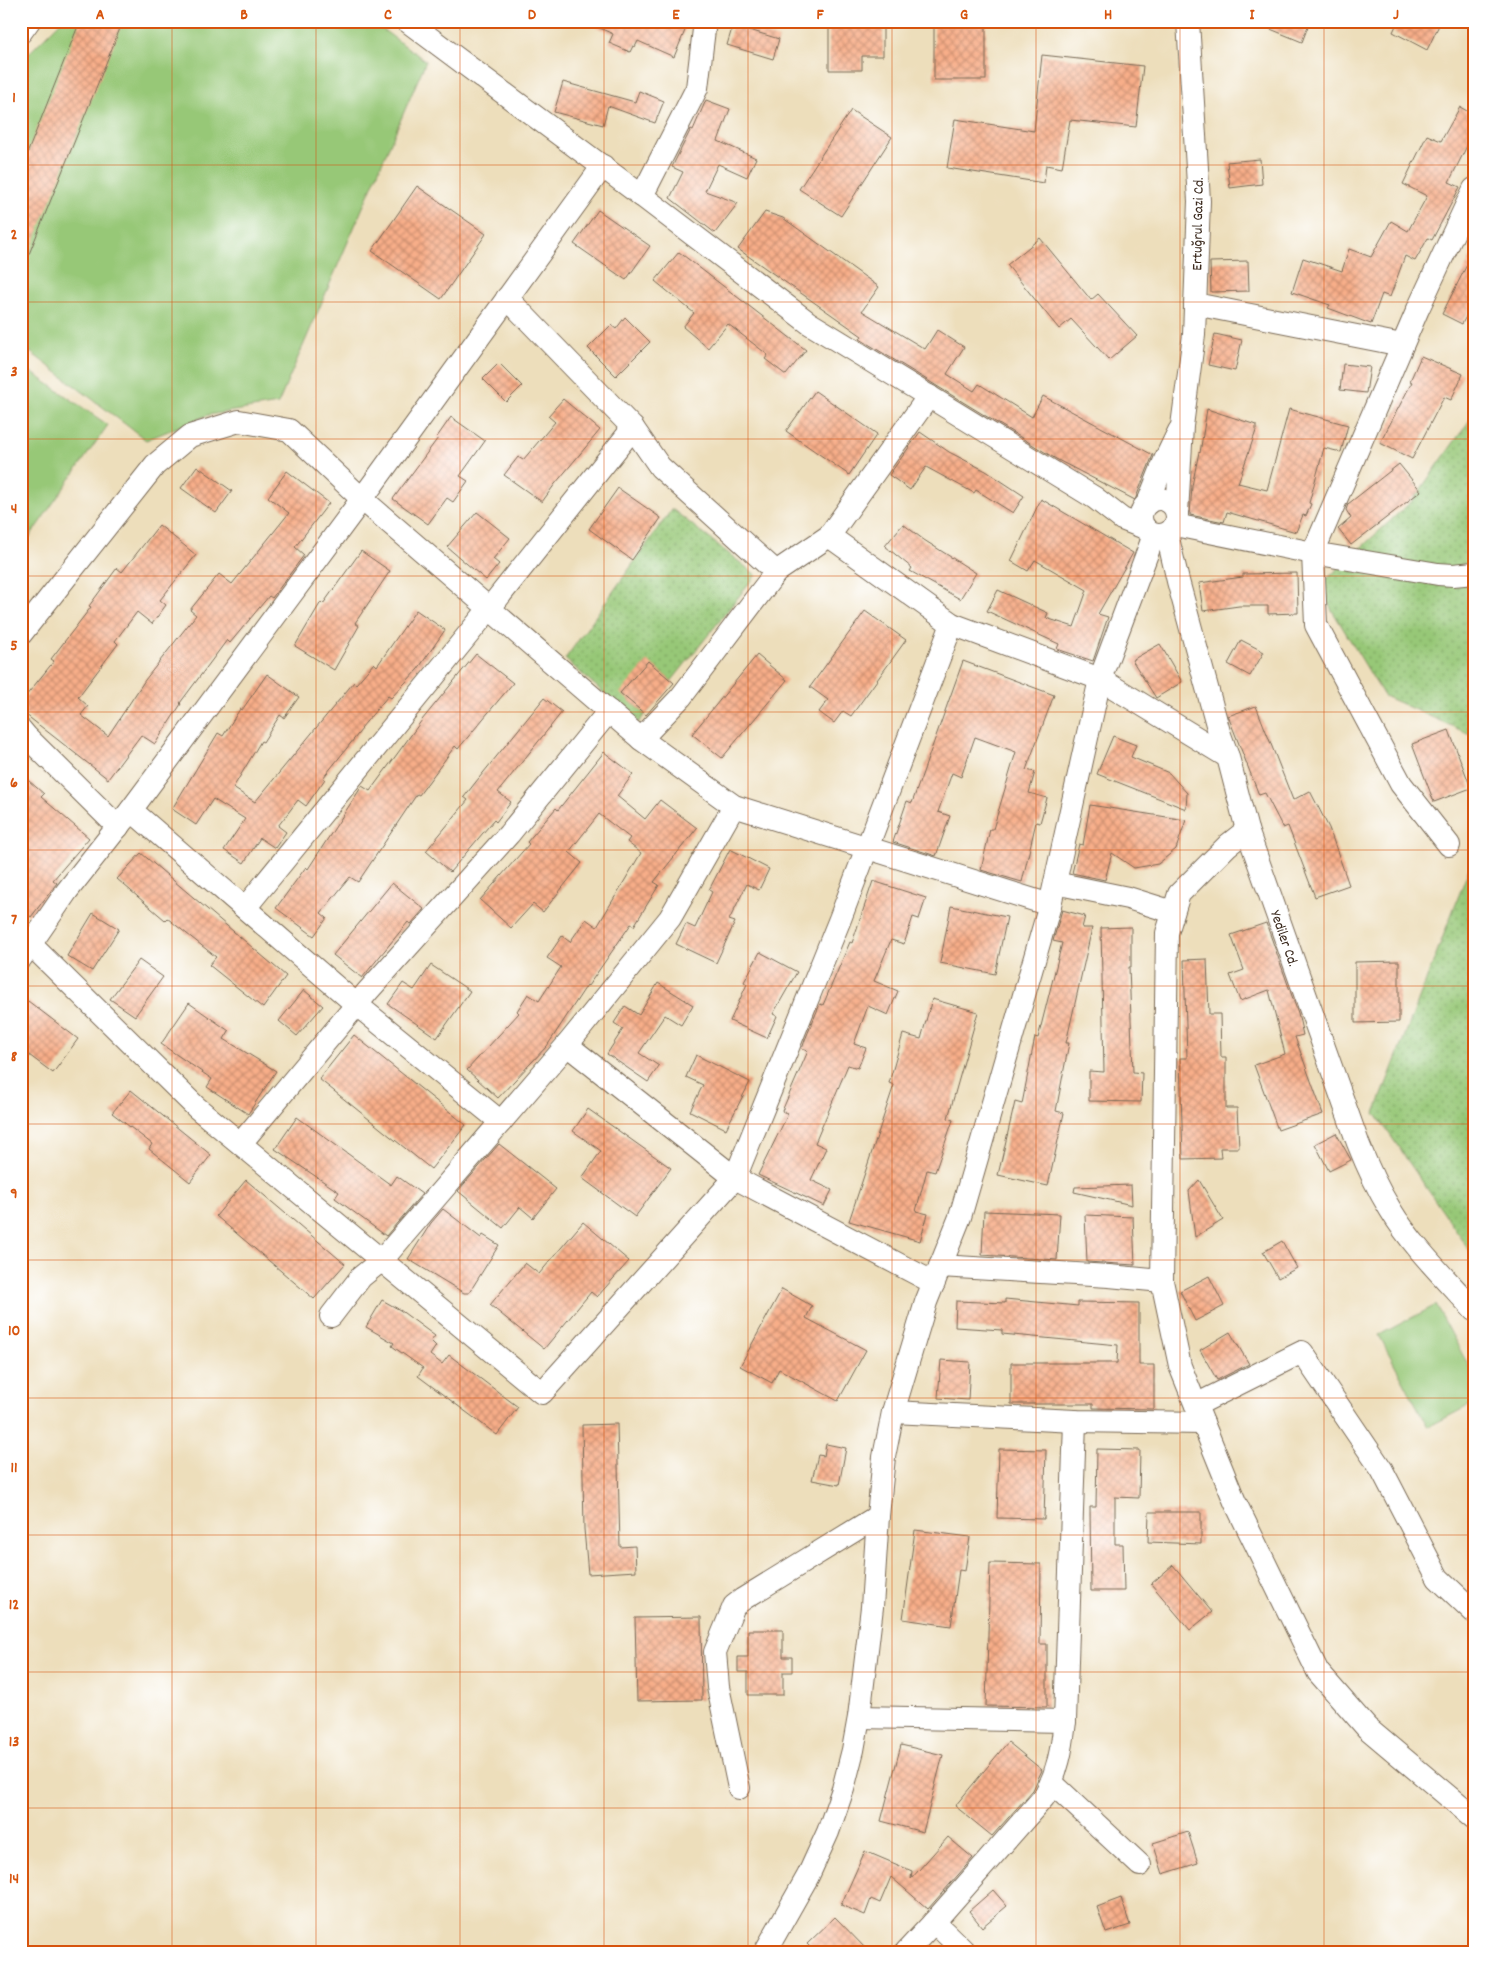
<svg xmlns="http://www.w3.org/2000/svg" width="1495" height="1973" font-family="Dekko,sans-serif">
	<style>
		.grass { fill: #97c877; stroke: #69794a }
		.park { fill: url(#park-dots); stroke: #69794a }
		.building { fill: url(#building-cross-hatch) }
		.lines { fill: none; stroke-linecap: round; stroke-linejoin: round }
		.minor-casing { stroke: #796955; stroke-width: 24 }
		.minor { stroke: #fff; stroke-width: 22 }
		.grid { fill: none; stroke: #d7540e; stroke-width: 1; stroke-opacity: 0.55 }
		.labels { text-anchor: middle; stroke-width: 4; stroke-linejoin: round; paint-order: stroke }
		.street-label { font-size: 15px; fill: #3b2a1e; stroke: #fff }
		.neatline { fill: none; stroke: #d7540e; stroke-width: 2 }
		.grid-label { font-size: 16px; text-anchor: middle; font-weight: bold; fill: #d7540e }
	</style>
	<defs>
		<pattern id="park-dots" width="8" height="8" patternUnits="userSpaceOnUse" patternTransform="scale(1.25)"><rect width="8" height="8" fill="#97c877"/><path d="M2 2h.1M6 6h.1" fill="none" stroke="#7ca361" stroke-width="1.8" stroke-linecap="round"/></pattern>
		<pattern id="building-cross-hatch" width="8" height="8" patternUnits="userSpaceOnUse" patternTransform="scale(1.25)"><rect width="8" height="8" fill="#f8ae89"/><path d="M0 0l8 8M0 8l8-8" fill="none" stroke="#ca8e6f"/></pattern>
	</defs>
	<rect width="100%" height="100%" fill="#fff"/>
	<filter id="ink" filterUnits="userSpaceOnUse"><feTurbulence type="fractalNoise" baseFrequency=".02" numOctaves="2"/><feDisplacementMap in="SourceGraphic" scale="10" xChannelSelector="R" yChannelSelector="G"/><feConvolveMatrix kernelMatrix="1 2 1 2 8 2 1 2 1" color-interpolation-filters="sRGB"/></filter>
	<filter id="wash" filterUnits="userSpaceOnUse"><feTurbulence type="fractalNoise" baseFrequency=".0096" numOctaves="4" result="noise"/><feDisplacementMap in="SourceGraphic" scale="20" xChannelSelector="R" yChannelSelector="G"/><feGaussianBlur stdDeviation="1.12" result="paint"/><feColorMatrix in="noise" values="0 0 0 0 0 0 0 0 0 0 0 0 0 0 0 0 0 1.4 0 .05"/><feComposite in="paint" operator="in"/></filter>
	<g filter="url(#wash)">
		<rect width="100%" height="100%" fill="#eddebb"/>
		<g class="grass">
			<path d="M61 21H371L426 61 278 404 208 415 146 440 21 345V61Z"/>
			<path d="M21 365 108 425 21 549Z"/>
			<path d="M1436 1305 1474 1376V1403L1428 1427 1379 1335Z"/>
		</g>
		<g class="park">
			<path d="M1474 414V736L1384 696 1318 587 1413 500Z"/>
			<path d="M672 509 756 575 638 723 565 659Z"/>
			<path d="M1474 856V1257L1375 1113Z"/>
		</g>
		<g id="blocks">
			<g class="building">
				<path d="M80 21H123L21 274V169Z"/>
				<path d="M584 21H689L674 57 638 41 635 47 633 46 630 52 609 43 613 34Z"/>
				<path d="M829 21H883V56H862V70H829Z"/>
				<rect x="934" y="21" width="52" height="59"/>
				<path d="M1251 21H1310L1302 42Z"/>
				<path d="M1398 21H1441L1427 50 1393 32Z"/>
				<path d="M733 25 779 39 773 59 727 45Z"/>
				<path d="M1042 55 1143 66 1136 127 1070 120 1062 168 1046 165 1044 183 947 168 955 119 1034 131Z"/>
				<path d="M563 82 635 102 639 91 664 101 655 123 608 106 603 125 554 112Z"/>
				<path d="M706 100 730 109 718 141 756 158 747 177 718 164 705 191 738 203 715 233 670 198 683 172 672 167 691 129 693 130Z"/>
				<path d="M1460 107 1474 115V145L1469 142 1449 182 1460 187 1432 240 1428 238 1415 261 1405 256 1390 297 1382 294 1371 324 1328 308 1330 305 1292 292 1303 258 1342 271 1349 249 1371 257 1391 221 1408 231 1427 196 1403 184 1427 135 1441 141Z"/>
				<path d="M851 110 892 137 841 216 799 189Z"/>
				<path d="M1260 159 1262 184 1230 188 1227 162Z"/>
				<path d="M417 186 486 234 441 299 372 251Z"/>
				<path d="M598 210 650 246 626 280 574 244Z"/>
				<path d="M765 212 783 218 879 287 862 311 925 349 937 330 964 347 947 374 974 391 979 384 1032 417 1043 396 1153 455 1135 500 1056 459 860 339 862 336 738 249Z"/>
				<path d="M1040 238 1091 300 1098 294 1137 336 1109 360 1071 319 1059 329 1007 265Z"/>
				<path d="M1474 251V301L1462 324 1442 314Z"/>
				<path d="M679 252 806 350 786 375 765 359 768 355 728 324 708 348 683 327 694 313 655 281Z"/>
				<path d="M1248 261 1249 291 1211 292 1210 262Z"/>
				<path d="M625 317 650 342 616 376 588 348 611 325 616 329Z"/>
				<path d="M1215 334 1242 340 1235 371 1208 365Z"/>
				<path d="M1421 356 1463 374 1451 400 1444 397 1412 459 1380 443 1412 382 1410 381Z"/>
				<path d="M499 363 522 386 506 402 483 379Z"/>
				<path d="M1343 364 1370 367 1366 393 1340 390Z"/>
				<path d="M815 391 877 434 849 475 786 431Z"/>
				<path d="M563 399 600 430 555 484 542 502 504 475 518 457 523 460 555 422 548 416Z"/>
				<path d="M1207 409 1256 425V431L1238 483 1267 490 1289 409 1348 425 1341 452 1324 448 1309 503 1311 504 1306 516 1303 515 1296 532 1227 512 1224 522 1190 515 1192 486 1199 452 1200 453Z"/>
				<path d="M451 417 485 441 460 476 468 481 453 502 447 498 428 524 393 499 438 438 437 437Z"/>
				<path d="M920 432 949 452 986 471 1024 496 1013 513 976 490 974 493 926 467 910 490 889 475Z"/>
				<path d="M1399 464 1421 491 1351 545 1338 529 1351 518 1346 510 1348 504Z"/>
				<path d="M197 466 232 491 216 513 181 488Z"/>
				<path d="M287 471 329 503 295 547 304 555 272 598 269 596 230 643 227 640 180 703 181 704 155 744 141 735 108 779 21 711V702L54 661 51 659 91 607 89 606 117 568 122 572 159 525 196 555 160 600 166 605 152 624 137 612 115 641 118 644 78 697 88 706 81 715 108 736 145 680 196 615 190 610 219 574 232 584 289 513 268 497Z"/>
				<path d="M618 488 661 518 632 560 589 529Z"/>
				<path d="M1041 499 1133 553 1098 614 1108 617 1093 661 1057 649 1059 644 987 611 998 590 1048 613 1046 618 1074 627 1087 590 1035 560 1028 571 1011 561Z"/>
				<path d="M477 512 510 538 493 559 499 564 486 580 447 547Z"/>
				<path d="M903 524 924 540 976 573 960 599 910 571 912 568 885 546Z"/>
				<path d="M361 551 390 571 355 623 359 626 334 670 295 646 321 602 323 604Z"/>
				<path d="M1297 573 1298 613 1268 614V606H1239L1203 611 1199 583 1243 577V574Z"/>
				<path d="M416 610 445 630 418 669 391 698 388 696 361 728 362 729 323 778 325 779 306 806 298 800 278 826 286 832 275 848 260 838 244 863 224 850 245 819 213 799 196 825 172 809 218 733 223 736 240 709 242 710 267 674 299 697 284 718 280 715 263 742 261 741 233 788 255 802 354 682 356 684 374 663 377 666Z"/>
				<path d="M865 611 906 640 851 716 843 711 834 723 819 712 828 700 810 687Z"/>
				<path d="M1241 640 1264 652 1250 676 1228 664Z"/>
				<path d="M1160 644 1182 682 1156 698 1132 660Z"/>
				<path d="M476 654 513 683 458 749 455 746 419 795 417 794 358 882 350 877 321 913 327 918 314 936 276 908 306 867 308 869 362 786 370 791 422 720Z"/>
				<path d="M757 655 787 680 722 758 692 734Z"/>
				<path d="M648 661 674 683 646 715 620 693Z"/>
				<path d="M963 661 1054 695 1026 770 1035 772 1029 793 1047 798 1040 823 1036 822 1022 882 981 870 990 829H993L1016 752 975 737 961 777 952 773 938 812 950 816 936 856 893 842 907 801 912 803Z"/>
				<path d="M544 698 562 712 498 792 511 802 496 822 494 820 450 872 426 851 468 800 464 797 479 778Z"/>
				<path d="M1256 706 1293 800 1310 791 1329 828 1349 885 1315 897 1288 826 1283 828 1265 793 1259 795 1228 716Z"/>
				<path d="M1449 730 1471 788 1434 802 1412 744Z"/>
				<path d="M1113 736 1136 745 1131 757 1169 773 1187 793 1186 809 1097 774Z"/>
				<path d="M604 752 633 774 617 796 645 819 660 800 697 828 654 882 659 885 634 926 631 924 588 986 587 985 547 1046 498 1098 467 1070 519 1013 517 1011 528 994 539 1001 561 967 547 958 562 936 570 942 586 919 597 927 641 853 627 842 630 838 599 814 569 852 582 863 543 912 533 904 511 928 480 900 529 844 527 842 539 828 556 808 558 810Z"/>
				<path d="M21 774 44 794 41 797 89 838 53 880 57 883 31 917 21 909Z"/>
				<path d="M1090 805 1186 820 1176 849 1158 864 1134 868 1112 853 1105 880 1072 873 1079 844 1083 845Z"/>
				<path d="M730 849 769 869 759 890 747 884 729 920 735 922 716 963 676 944 686 924 695 928 712 892 709 890Z"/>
				<path d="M141 853 286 976 263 1008 209 965 216 957 167 918 165 920 117 879Z"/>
				<path d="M873 881 926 898 919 919 913 917 904 944 891 940 874 981 898 991 888 1015 868 1006 854 1044 866 1048 858 1068 848 1065 815 1143 826 1148 811 1180 832 1190 824 1206 758 1175 788 1114 782 1111 808 1051 802 1049 805 1040 820 1004 823 1005 850 942 852 943Z"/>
				<path d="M392 883 424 909 411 924 408 922 362 978 333 955Z"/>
				<path d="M951 906 1007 917 995 974 940 963Z"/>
				<path d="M1062 910 1085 916 1082 928H1092L1066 1043H1069L1056 1111 1064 1113 1048 1186 998 1175 1015 1102 1022 1104 1035 1037 1038 1038 1062 943 1053 941Z"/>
				<path d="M93 913 119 929 92 971 67 956Z"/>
				<path d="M1266 923 1298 1013 1303 1035 1295 1037 1323 1114 1278 1130 1254 1065 1285 1054 1269 990 1240 1001 1230 975 1244 970 1231 935Z"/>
				<path d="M1131 927V967H1129L1133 1072 1142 1073 1141 1102 1089 1101V1071L1104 1072 1101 928Z"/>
				<path d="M760 952 797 972 773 1014 777 1016 767 1038 730 1021 747 984 744 982Z"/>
				<path d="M1207 959 1209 1014H1220L1221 1057H1226V1108H1237L1239 1148H1220L1221 1158 1183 1159 1180 1058H1187L1184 960Z"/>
				<path d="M139 960 163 977 135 1016 110 999Z"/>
				<path d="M1399 961V1022L1355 1023V962Z"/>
				<path d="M431 965 470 991 437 1038 388 1004 403 983 414 990Z"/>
				<path d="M658 983 693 1005 681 1025 665 1015 639 1053 659 1066 648 1082 607 1054 623 1029 614 1023 625 1006 639 1015Z"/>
				<path d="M304 990 323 1006 297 1036 279 1021Z"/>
				<path d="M932 999 978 1012 948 1118 953 1120 935 1172 927 1170 916 1211 928 1214 920 1241 849 1221 894 1085 889 1083 903 1034 921 1039Z"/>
				<path d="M28 1001 78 1039 53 1073 21 1049V1010Z"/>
				<path d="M189 1003 229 1031 224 1039 276 1071 248 1114 207 1087 212 1079 161 1044Z"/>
				<path d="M354 1035 466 1125 431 1169 319 1079Z"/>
				<path d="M696 1055 750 1082 726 1129 690 1111 703 1085 686 1077Z"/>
				<path d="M131 1090 211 1155 190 1182 149 1149 152 1144 112 1113Z"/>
				<path d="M588 1109 671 1168 635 1217 582 1178 601 1151 573 1131Z"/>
				<path d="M297 1117 391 1185 397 1176 422 1194 386 1236 335 1198 339 1192 275 1149Z"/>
				<path d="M1336 1133 1351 1160 1329 1171 1315 1144Z"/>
				<path d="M499 1144 556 1189 533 1218 520 1207 503 1228 458 1191Z"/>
				<path d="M246 1180 345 1264 314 1299 216 1216Z"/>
				<path d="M1199 1180 1223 1220 1195 1237 1189 1191Z"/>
				<path d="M1131 1185 1132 1205 1074 1192 1075 1187Z"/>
				<path d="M443 1209 481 1238 483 1235 499 1245 469 1293H464L408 1259 431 1223Z"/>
				<path d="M984 1211 1060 1214 1057 1260 982 1255Z"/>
				<path d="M1085 1215 1133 1217 1135 1265 1087 1262Z"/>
				<path d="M583 1222 629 1261 597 1297 591 1292 544 1349 490 1305 525 1263 539 1274Z"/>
				<path d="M1282 1241 1297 1268 1278 1278 1263 1252Z"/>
				<path d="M1209 1276 1224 1306 1195 1321 1180 1291Z"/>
				<path d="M782 1289 812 1306 806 1318 866 1350 838 1401 779 1369 772 1383 740 1366Z"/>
				<path d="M1005 1299 1078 1306V1302L1139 1303V1365H1154V1409L1093 1408V1404H1011V1363H1117L1118 1345 1002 1334V1330L955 1327 956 1301 1005 1303Z"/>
				<path d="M382 1300 400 1310 435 1336 431 1341 436 1346 430 1355 442 1364 449 1355 518 1407 497 1435 418 1376 423 1368 392 1346 394 1343 366 1327Z"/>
				<path d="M1230 1332 1249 1364 1217 1380 1200 1350Z"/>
				<path d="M941 1360 970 1362 968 1400 938 1398Z"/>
				<path d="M617 1424 620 1547 635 1546 636 1571 588 1574 584 1529 582 1425Z"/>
				<path d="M826 1444 846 1448 839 1485 812 1480 818 1455 824 1456Z"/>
				<path d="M999 1449 1046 1450 1044 1519 997 1518Z"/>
				<path d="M1097 1449 1140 1450 1139 1498 1115 1497V1544H1123L1124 1591H1091L1090 1507H1096Z"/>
				<path d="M1149 1512H1201V1544L1148 1542Z"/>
				<path d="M915 1530 970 1537 965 1571 959 1570 951 1626 903 1619Z"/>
				<path d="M990 1563 1041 1564 1040 1644H1047V1707L986 1706Z"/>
				<path d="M1173 1565 1212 1612 1190 1630 1151 1584Z"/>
				<path d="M701 1617 702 1700 637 1701 635 1618Z"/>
				<path d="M748 1630H783V1657H792V1672H783V1695H748V1672H738V1657H748Z"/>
				<path d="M1008 1742 1042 1770 1033 1790 992 1836 955 1806Z"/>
				<path d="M901 1745 943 1755 923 1832 881 1821Z"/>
				<path d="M1188 1832 1198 1863 1163 1874 1153 1843Z"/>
				<path d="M948 1837 973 1858 928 1909 891 1877 880 1903 871 1899 865 1915 841 1905 865 1851 912 1871 911 1879Z"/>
				<path d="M993 1890 1007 1906 982 1927 969 1911Z"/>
				<path d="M1121 1898 1130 1925 1106 1933 1097 1907Z"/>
				<path d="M835 1917 869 1952H815L807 1944Z"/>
			</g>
		</g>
	</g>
	<g filter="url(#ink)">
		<use href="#blocks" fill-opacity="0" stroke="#796955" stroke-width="1"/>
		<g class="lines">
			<defs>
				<g id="minor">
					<path d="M407 21 642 196 809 323 1095 498 1122 519 1145 528"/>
					<path d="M21 32 29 21"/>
					<path d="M642 196 697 88 705 21"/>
					<path d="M507 298 633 428 660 467 776 572"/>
					<path d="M1195 304 1402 345"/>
					<circle cx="1159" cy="517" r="18"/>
					<path d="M1148 503 1165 460 1179 431"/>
					<path d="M1177 513 1182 426 1194 335 1199 201 1188 21"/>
					<path d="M1175 525 1313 553 1438 574 1453 575 1474 573"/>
					<path d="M1167 534 1178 581 1219 732 1228 757 1247 830 1358 1143C1367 1166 1377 1188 1390 1209 1412 1246 1445 1278 1474 1310"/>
					<path d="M829 536 952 624 1100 679 1228 757"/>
					<path d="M21 634 155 465 190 436 239 421 289 430 362 499 641 739 734 806 1050 905"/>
					<path d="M21 730 26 736 118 827"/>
					<path d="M641 739 681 697 776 572 829 536 929 396"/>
					<path d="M131 810 357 1005 501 1122"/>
					<path d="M1247 830 1228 845 1179 894 1167 933 1162 1281 1180 1366 1235 1502 1318 1672 1367 1728 1474 1818"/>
					<path d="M1449 845 1401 784 1316 625 1313 553 1418 309 1474 189"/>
					<path d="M1055 883 1128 898 1173 912"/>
					<path d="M245 908 489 609 633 428"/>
					<path d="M21 935 196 1107 542 1393 735 1178 840 919 952 624"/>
					<path d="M21 958 67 891 131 810 362 499 603 166"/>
					<path d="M567 1045 735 1178 934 1283"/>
					<path d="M241 1143 368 991 509 834 609 711"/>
					<path d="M940 1266 1109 1276 1162 1281"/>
					<path d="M331 1316 361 1277 382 1260 567 1045 670 918 734 806"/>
					<path d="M1196 1405 1302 1352 1382 1470 1438 1578 1474 1612"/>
					<path d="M893 1412 1075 1421 1203 1423"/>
					<path d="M859 1717 1065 1721"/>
					<path d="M1052 1783 1140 1865"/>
					<path d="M739 1788 718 1687 715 1652 734 1606 743 1599 878 1516"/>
					<path d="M934 1922 965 1952"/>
					<path d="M765 1952 808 1876 828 1832 843 1789 853 1750 859 1717 872 1607 878 1516 884 1457 893 1412 926 1302 960 1217 1050 905 1100 679 1154 535"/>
					<path d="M906 1952 934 1922 1044 1797C1058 1772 1062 1749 1065 1721L1075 1421"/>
				</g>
			</defs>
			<use href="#minor" class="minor-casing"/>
			<use href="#minor" class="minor"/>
		</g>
	</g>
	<path class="grid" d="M172 21V1952M316 21V1952M460 21V1952M604 21V1952M748 21V1952M892 21V1952M1036 21V1952M1180 21V1952M1324 21V1952M21 165H1474M21 302H1474M21 439H1474M21 576H1474M21 712H1474M21 850H1474M21 986H1474M21 1124H1474M21 1260H1474M21 1398H1474M21 1535H1474M21 1672H1474M21 1808H1474"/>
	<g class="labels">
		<g class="street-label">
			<text transform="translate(1197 224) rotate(-89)" y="5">Ertuğrul Gazi Cd.</text>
			<text transform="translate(1285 938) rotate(71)" y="5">Yediler Cd.</text>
		</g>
	</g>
	<rect width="1495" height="1973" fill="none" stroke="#fff" stroke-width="55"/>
	<rect x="28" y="28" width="1440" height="1918" class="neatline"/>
	<g class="grid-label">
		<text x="100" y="19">A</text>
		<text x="244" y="19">B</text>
		<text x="388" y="19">C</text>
		<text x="532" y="19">D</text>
		<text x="676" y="19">E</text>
		<text x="820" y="19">F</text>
		<text x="964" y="19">G</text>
		<text x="1108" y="19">H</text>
		<text x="1252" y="19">I</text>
		<text x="1396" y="19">J</text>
		<text x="14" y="102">1</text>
		<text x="14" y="239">2</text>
		<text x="14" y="376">3</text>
		<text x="14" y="513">4</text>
		<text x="14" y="650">5</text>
		<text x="14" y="787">6</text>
		<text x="14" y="924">7</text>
		<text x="14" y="1061">8</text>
		<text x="14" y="1198">9</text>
		<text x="14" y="1335">10</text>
		<text x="14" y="1472">11</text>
		<text x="14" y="1609">12</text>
		<text x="14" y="1746">13</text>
		<text x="14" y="1883">14</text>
	</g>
</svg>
